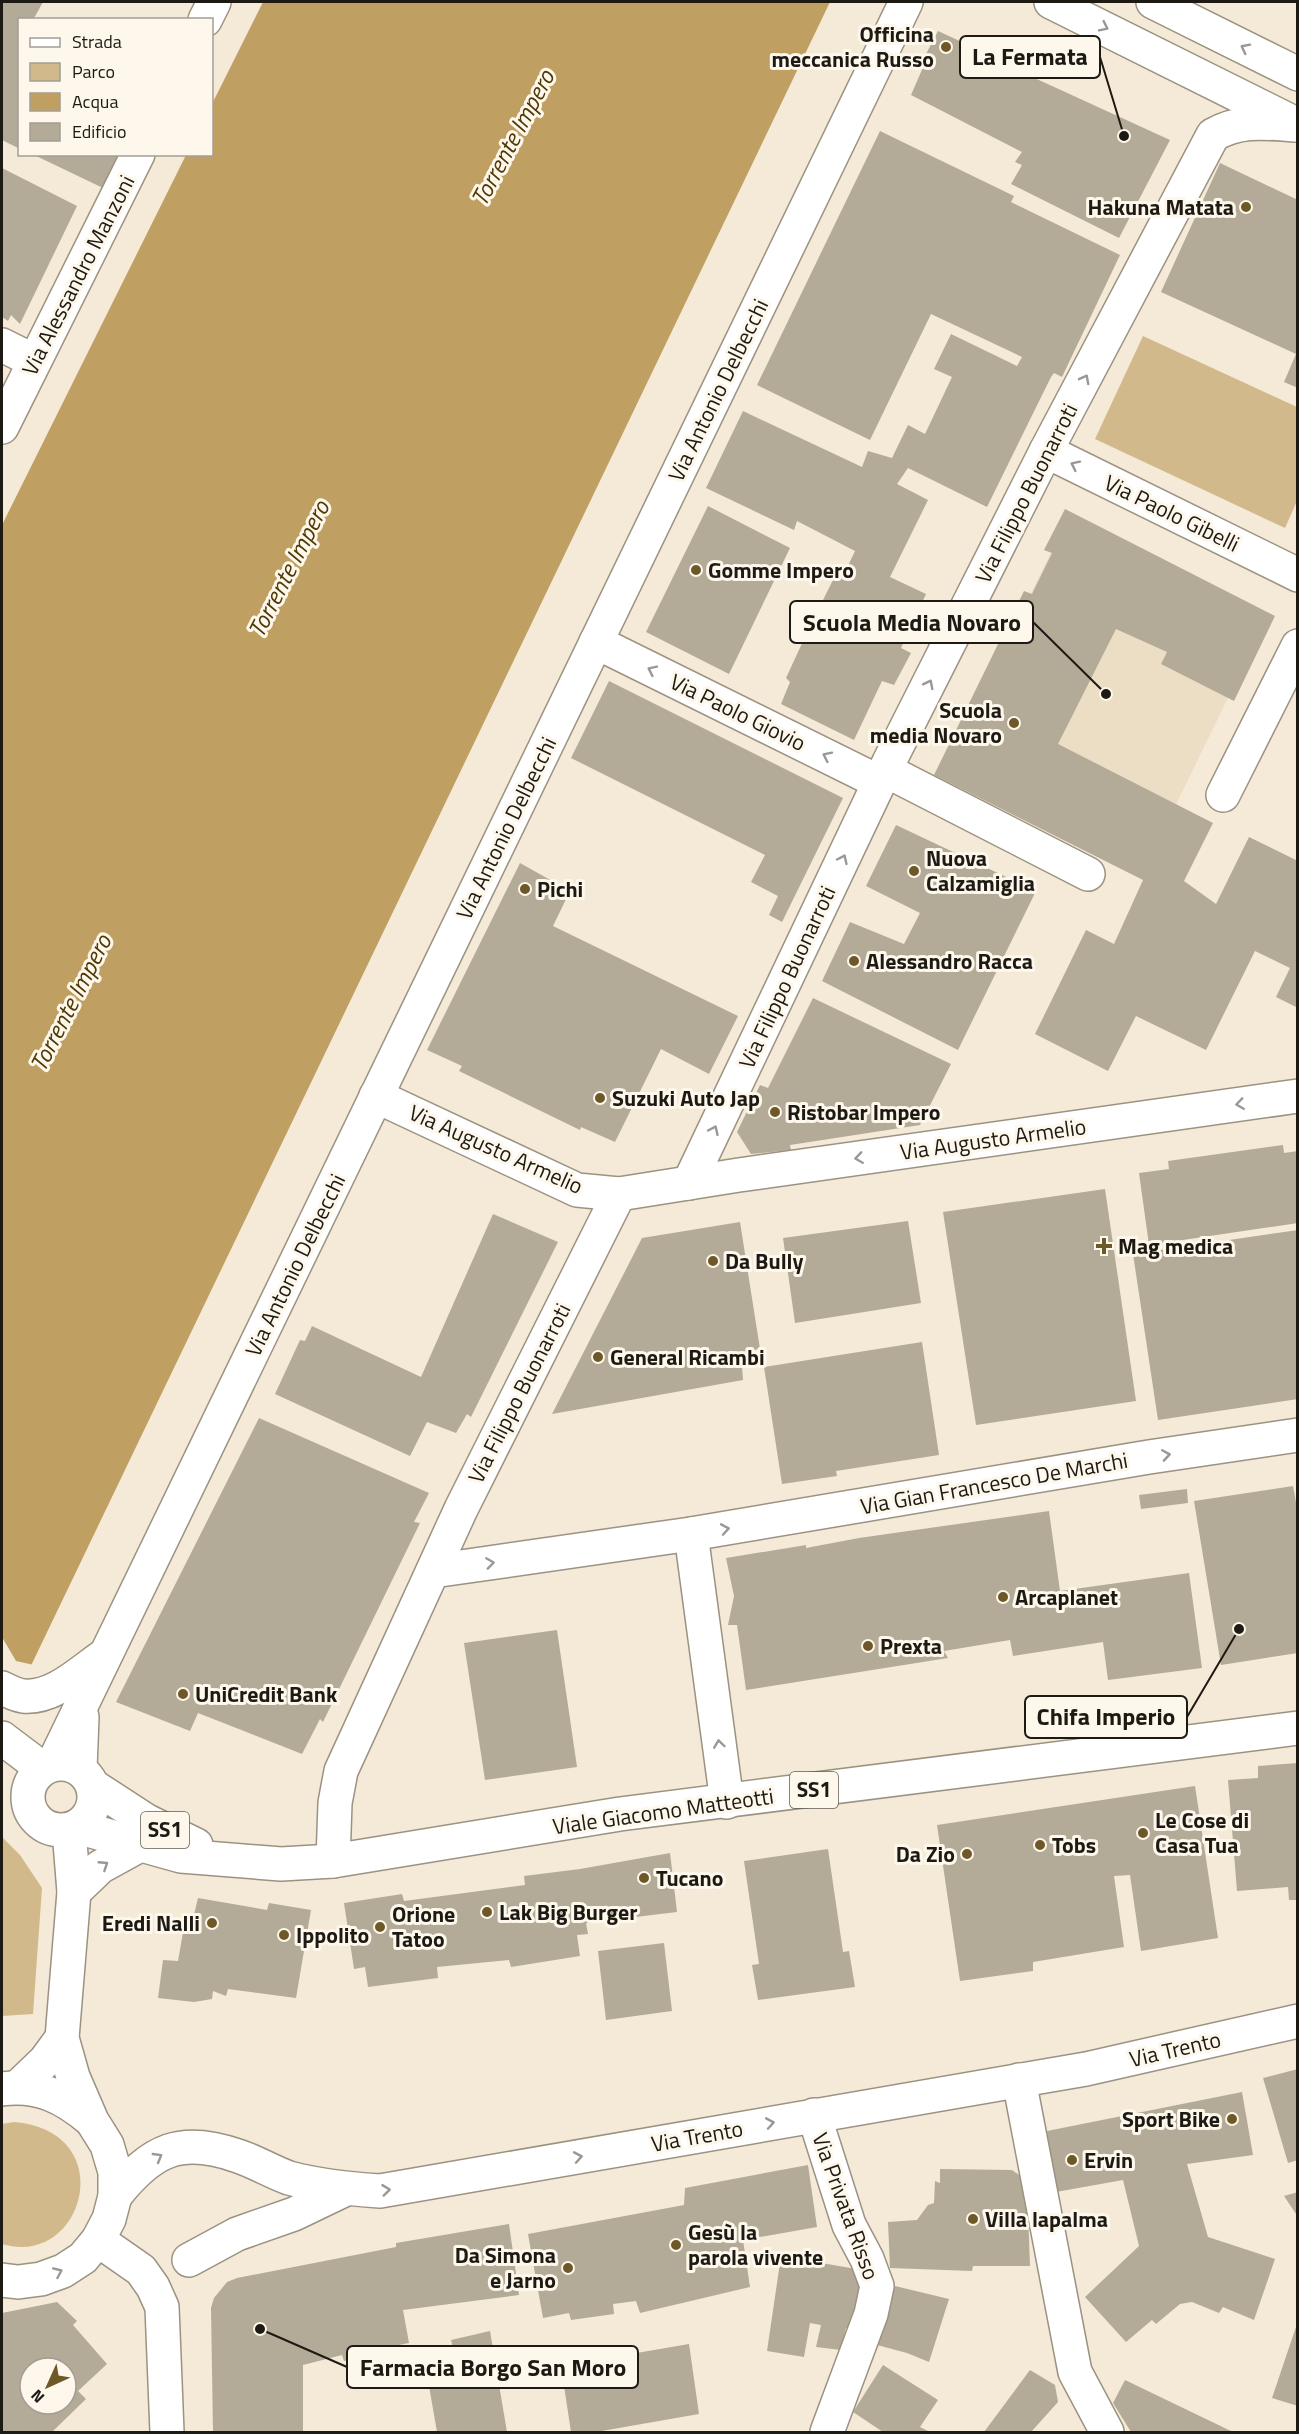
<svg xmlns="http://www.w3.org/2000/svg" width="1299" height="2434" font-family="'Titillium Web',sans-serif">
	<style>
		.built { fill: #ebdec4 }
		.green { fill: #d1b98c }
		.water { fill: #c0a062 }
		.pier { fill: #f4ead7 }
		.building { fill: #b3aa98; fill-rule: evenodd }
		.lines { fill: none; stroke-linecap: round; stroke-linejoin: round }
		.minor-casing { stroke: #9b9281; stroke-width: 36 }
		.major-casing { stroke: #9b9281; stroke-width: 36 }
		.minor { stroke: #fff; stroke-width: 33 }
		.major { stroke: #fff; stroke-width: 33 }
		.oneway { stroke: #999895 }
		.poi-dot { fill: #6f5828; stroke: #fdf7ec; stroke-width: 2 }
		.labels { text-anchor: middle; stroke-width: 6; stroke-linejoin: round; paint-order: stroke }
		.shield { fill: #fdf7ec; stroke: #605c54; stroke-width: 1.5 }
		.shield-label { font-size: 21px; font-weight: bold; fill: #1d1913 }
		.poi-label { font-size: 22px; font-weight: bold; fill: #1d1913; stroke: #fdf7ec; text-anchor: start }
		.street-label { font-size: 22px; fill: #1d1913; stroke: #fdf7ec }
		.water-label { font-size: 24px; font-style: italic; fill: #4f3904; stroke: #fdf7ec }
		.leader { fill: none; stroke: #1d1913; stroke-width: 2 }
		.callout-dot { fill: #1d1913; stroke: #fdf7ec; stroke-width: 2 }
		.callout { fill: #fdf7ec; stroke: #1d1913; stroke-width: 2 }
		.callout-label { font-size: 24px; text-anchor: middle; font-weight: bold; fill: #1d1913 }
	</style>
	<rect width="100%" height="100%" fill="#f4ead7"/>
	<path class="built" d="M1067 519 1267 618 1145 868 945 770Z"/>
	<g class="green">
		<path d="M1143 336 1297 407V501L1285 528 1095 439Z"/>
		<path d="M2 1837 20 1855 42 1888 33 2014 2 2016Z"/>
		<path d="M14 2122C122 2131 84 2269 2 2244V2124Z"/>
	</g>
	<path class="water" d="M263 2H830L2 1726V525L186 155 212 154V104Z"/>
	<path class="pier" d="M2 1637 16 1661 34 1665 2 1729Z"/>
	<g class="building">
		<path d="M2 2H43L33 20H20V149L2 140Z"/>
		<path d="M938 31 964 43 967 37 999 51 993 59 1170 140 1119 238 1011 184 1022 165 1015 162 1022 152 911 95 928 56 926 54Z"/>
		<path d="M880 131 1014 196 1011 202 1120 255 1062 377 1054 373 1051 377 987 507 908 468 897 484 928 500 890 577 926 594 901 648 911 653 902 670 894 685 882 681 854 740 781 704 790 682 786 678 804 639 810 642 825 612 818 610 837 572 844 574 855 551 797 521 794 530 706 488 743 411 862 467 868 451 892 458 908 425 925 434 952 377 934 369 951 334 1017 366 1022 357 931 314 870 440 757 385Z"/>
		<path d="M32 154H119L103 188Z"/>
		<path d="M1220 163 1298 200V388L1284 382 1296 354 1161 292Z"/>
		<path d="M2 168 77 206 20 324 11 315 8 321 2 317Z"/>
		<path d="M708 506 790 548 729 674 646 632Z"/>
		<path d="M1065 509 1275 616 1234 701 1161 664 1167 652 1116 629 1058 744 1213 823 1184 881 1216 904 1249 837 1298 861V1008L1276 997 1290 968 1255 951 1206 1050 1136 1016 1108 1071 1035 1034 1086 930 1114 944 1143 880 934 775 1024 591 1032 594 1052 553 1044 550Z"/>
		<path d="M609 681 843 798 782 922 769 915 778 896 751 882 765 855 571 758Z"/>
		<path d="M896 825 1036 891 958 1050 822 981 850 922 904 944 920 913 866 886Z"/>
		<path d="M520 863 570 891 553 926 738 1016 709 1074 661 1049 615 1142 581 1127 580 1130 459 1071 462 1066 427 1050Z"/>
		<path d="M813 998 951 1064 920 1125 790 1145 791 1150 751 1154 737 1132 760 1085 768 1088Z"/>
		<path d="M1283 1145 1284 1153 1298 1151V1223L1149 1245 1139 1173 1169 1169 1168 1161Z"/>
		<path d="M1105 1189 1136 1401 976 1425 943 1212Z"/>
		<path d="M493 1214 558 1242 471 1417 467 1414 456 1433 427 1422 410 1456 275 1394 300 1340 305 1341 312 1326 421 1377Z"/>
		<path d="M908 1221 921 1303 795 1323 783 1238Z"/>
		<path d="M740 1222 760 1349 741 1352 743 1380 552 1414 642 1238Z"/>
		<path d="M1298 1230V1399L1158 1420 1133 1254Z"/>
		<path d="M922 1342 939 1455 836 1471 837 1476 782 1484 764 1367Z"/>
		<path d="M259 1418 429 1493 414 1522 420 1523 323 1722 320 1719 302 1754 198 1713 190 1731 116 1702Z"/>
		<path d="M1293 1486 1298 1513V1653L1221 1665 1194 1501Z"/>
		<path d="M1187 1489 1188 1503 1141 1509 1139 1495Z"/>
		<path d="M1049 1511 1060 1591 1189 1573 1202 1668 1108 1680 1103 1642 1013 1656 1010 1640 944 1651 948 1658 746 1690 737 1625H728L734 1596 726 1558 806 1545V1548L859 1538Z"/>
		<path d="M557 1630 577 1767 485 1780 464 1643Z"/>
		<path d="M1298 1763V1900H1289L1288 1887 1237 1891 1228 1780 1258 1778V1766Z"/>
		<path d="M1195 1786 1218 1938 1141 1951 1130 1875 1114 1876 1124 1947 1033 1962V1971L960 1981 937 1825Z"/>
		<path d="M828 1849 843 1952 849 1951 855 1987 758 2000 752 1965 759 1964 744 1861Z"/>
		<path d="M670 1853 677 1912 586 1923 588 1934 577 1935 580 1956 511 1967 509 1960 437 1967 438 1978 368 1987 365 1967 354 1969 344 1903 402 1894 404 1901 525 1885 524 1876 580 1869Z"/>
		<path d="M198 1898 267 1910 269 1903 311 1910 296 1998 228 1989 226 1996 213 1991 212 1999 194 2002 158 1998 163 1960 178 1961 185 1921 192 1923Z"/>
		<path d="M664 1943 672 2011 606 2020 598 1951Z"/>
		<path d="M1298 2069V2160L1288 2163 1263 2078Z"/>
		<path d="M1242 2092 1253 2155 1187 2164 1208 2237 1275 2259 1254 2320 1223 2307 1219 2313 1192 2302 1180 2304 1156 2324 1152 2320 1126 2342 1085 2297 1139 2246 1123 2180 1056 2192 1047 2131Z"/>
		<path d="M808 2165 817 2227 743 2240 750 2287 640 2313 636 2301 613 2304 614 2314 571 2320 569 2313 543 2318 528 2234 684 2205 685 2188Z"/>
		<path d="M940 2169 1012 2170 1022 2177 1027 2185 1030 2266H973L972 2271 890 2268 888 2222 917 2220 928 2205 934 2203 935 2181 940 2183Z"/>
		<path d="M1298 2192V2217L1284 2196Z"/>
		<path d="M509 2224 519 2295 403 2310 409 2343 368 2351 369 2356 344 2361 342 2355 303 2365V2432H213L211 2308 214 2298 227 2282 237 2278 396 2247V2243Z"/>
		<path d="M781 2256 862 2270 853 2322 850 2328H846L841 2350 816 2347 821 2325 810 2323 804 2357 767 2351Z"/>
		<path d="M895 2286 949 2299 929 2362 907 2353 877 2345Z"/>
		<path d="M57 2302 77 2321 73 2325 107 2364 78 2391 86 2399 52 2432H2V2313ZM30 2368H66V2404H30Z"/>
		<path d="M1297 2324H1298V2406L1272 2398Z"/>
		<path d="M490 2331 507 2432H437L424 2357 454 2352 451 2340Z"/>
		<path d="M689 2344 699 2414 596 2432H571L561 2366Z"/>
		<path d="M883 2365 938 2400 920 2427 930 2432H883L853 2412Z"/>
		<path d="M1030 2370 1055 2385 1058 2402 1031 2432H984Z"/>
		<path d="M1125 2380 1233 2432H1131L1113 2403Z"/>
	</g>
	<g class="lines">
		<defs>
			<g id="minor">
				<path d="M205 20 214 2"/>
				<path d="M2 345 34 361"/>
				<path d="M2 427 138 154"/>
				<path d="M1046 451 1298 575"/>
				<path d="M596 642 879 782"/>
				<path d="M885 770 1088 874"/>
				<path d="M1223 795 1298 646"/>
				<path d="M376 1096 577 1190 619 1194"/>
				<path d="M689 1183 889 762 1046 451 1213 135C1241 119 1265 123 1296 125"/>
				<path d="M691 1534 727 1802"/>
				<path d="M433 1571 691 1534 1149 1457 1298 1435"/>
				<path d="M2 1688C8 1691 16 1695 23 1696 54 1699 81 1671 105 1655"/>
				<path d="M53 1764 906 2"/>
				<path d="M80 1769 82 1717"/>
				<path d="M333 1861 335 1803 341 1771 461 1509 619 1194 739 1175 1298 1096"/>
				<path d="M1019 2080 1075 2372 1107 2432"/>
				<path d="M814 2115 849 2225 867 2259 877 2286 871 2314 827 2432"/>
				<path d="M98 2240 141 2270 153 2287 162 2307 167 2432"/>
				<path d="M189 2260 237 2234 294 2214 346 2189"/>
			</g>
			<g id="major">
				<path d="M1051 2 1298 125"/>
				<path d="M1153 2 1298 74"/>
				<path d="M2 1738 43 1769"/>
				<circle cx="61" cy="1797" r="33"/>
				<path d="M93 1786 147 1821 196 1845"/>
				<path d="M77 1827 181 1856 281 1864 333 1861 620 1814 1298 1728"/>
				<path d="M74 1892 100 1867 140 1845"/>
				<path d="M18 2087 45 2061 62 2038"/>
				<path d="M2 2089C38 2084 64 2097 91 2120"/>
				<path d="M115 2196C152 2149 181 2136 238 2156 256 2162 272 2172 289 2178 318 2186 350 2189 380 2191L1086 2069 1298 2021"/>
				<path d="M2 2280 18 2282 41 2279 63 2271 83 2258 98 2240 109 2219 115 2196V2172L107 2145 92 2121 73 2077 62 2038 74 1892 69 1830"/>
			</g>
		</defs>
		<use href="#minor" class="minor-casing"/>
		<use href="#major" class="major-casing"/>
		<use href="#minor" class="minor"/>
		<use href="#major" class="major"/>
	</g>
	<defs><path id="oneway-chevron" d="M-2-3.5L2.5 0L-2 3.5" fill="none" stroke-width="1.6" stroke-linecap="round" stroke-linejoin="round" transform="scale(1.5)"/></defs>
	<g class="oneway">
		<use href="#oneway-chevron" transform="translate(1104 27) rotate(26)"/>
		<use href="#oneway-chevron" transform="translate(1245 48) rotate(-153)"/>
		<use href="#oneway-chevron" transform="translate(1085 379) rotate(-62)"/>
		<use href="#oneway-chevron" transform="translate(1075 465) rotate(-154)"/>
		<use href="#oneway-chevron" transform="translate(652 670) rotate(-154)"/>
		<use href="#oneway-chevron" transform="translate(929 684) rotate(-63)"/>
		<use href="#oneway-chevron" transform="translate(827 756) rotate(-154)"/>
		<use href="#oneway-chevron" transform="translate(843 859) rotate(-65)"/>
		<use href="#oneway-chevron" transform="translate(1240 1104) rotate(172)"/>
		<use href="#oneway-chevron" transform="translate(714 1130) rotate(-65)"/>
		<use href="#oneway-chevron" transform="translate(859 1158) rotate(172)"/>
		<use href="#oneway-chevron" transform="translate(1166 1455) rotate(-9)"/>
		<use href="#oneway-chevron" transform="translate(725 1529) rotate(-10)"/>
		<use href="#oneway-chevron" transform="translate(490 1563) rotate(-8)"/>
		<use href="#oneway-chevron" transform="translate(719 1744) rotate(-98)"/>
		<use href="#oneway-chevron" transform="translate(104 1865) rotate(-33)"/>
		<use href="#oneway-chevron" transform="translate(770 2123) rotate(-10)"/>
		<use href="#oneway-chevron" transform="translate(158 2157) rotate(-30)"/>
		<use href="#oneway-chevron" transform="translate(578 2157) rotate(-10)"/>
		<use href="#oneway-chevron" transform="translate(386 2190) rotate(-7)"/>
		<use href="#oneway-chevron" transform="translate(58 2272) rotate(-24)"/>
	</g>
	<g class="poi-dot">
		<circle cx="946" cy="47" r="6"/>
		<circle cx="1246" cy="207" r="6"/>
		<circle cx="696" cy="570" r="6"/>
		<circle cx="1014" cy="723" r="6"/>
		<circle cx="914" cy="871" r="6"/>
		<circle cx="525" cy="889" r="6"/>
		<circle cx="854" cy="961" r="6"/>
		<circle cx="600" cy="1098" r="6"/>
		<circle cx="775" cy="1112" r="6"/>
		<path d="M1101 1237h6v6h6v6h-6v6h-6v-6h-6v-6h6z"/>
		<circle cx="713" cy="1261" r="6"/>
		<circle cx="598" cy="1357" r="6"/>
		<circle cx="1003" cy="1597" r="6"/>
		<circle cx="868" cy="1646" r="6"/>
		<circle cx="183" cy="1694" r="6"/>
		<circle cx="1143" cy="1833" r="6"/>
		<circle cx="1040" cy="1845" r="6"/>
		<circle cx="967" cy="1854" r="6"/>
		<circle cx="644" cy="1878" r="6"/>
		<circle cx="487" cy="1912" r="6"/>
		<circle cx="212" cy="1923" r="6"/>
		<circle cx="380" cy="1927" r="6"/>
		<circle cx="284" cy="1935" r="6"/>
		<circle cx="1232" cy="2119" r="6"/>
		<circle cx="1072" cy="2160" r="6"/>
		<circle cx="973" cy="2219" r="6"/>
		<circle cx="676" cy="2245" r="6"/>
		<circle cx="568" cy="2268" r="6"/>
	</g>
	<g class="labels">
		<g class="shield">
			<rect x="790" y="1772" width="48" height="36" rx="4.5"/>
			<rect x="141" y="1812" width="48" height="36" rx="4.5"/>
		</g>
		<g class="shield-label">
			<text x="814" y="1797">SS1</text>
			<text x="165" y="1837">SS1</text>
		</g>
		<g class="poi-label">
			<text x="934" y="42" text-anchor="end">Officina<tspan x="934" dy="25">meccanica Russo</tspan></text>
			<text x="1234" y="215" text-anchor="end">Hakuna Matata</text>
			<text x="708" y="578">Gomme Impero</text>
			<text x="1002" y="718" text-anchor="end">Scuola<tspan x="1002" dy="25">media Novaro</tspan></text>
			<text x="926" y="866">Nuova<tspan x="926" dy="25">Calzamiglia</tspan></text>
			<text x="537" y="897">Pichi</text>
			<text x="866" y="969">Alessandro Racca</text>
			<text x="612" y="1106">Suzuki Auto Jap</text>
			<text x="787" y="1120">Ristobar Impero</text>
			<text x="1118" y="1254">Mag medica</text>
			<text x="725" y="1269">Da Bully</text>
			<text x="610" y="1365">General Ricambi</text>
			<text x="1015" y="1605">Arcaplanet</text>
			<text x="880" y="1654">Prexta</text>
			<text x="195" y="1702">UniCredit Bank</text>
			<text x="1155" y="1828">Le Cose di<tspan x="1155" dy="25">Casa Tua</tspan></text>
			<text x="1052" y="1853">Tobs</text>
			<text x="955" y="1862" text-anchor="end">Da Zio</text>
			<text x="656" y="1886">Tucano</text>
			<text x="499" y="1920">Lak Big Burger</text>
			<text x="392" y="1922">Orione<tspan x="392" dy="25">Tatoo</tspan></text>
			<text x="200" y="1931" text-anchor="end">Eredi Nalli</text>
			<text x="296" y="1943">Ippolito</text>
			<text x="1220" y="2127" text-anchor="end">Sport Bike</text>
			<text x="1084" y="2168">Ervin</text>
			<text x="985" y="2227">Villa lapalma</text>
			<text x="688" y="2240">Gesù la<tspan x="688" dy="25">parola vivente</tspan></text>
			<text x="556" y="2263" text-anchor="end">Da Simona<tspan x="556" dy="25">e Jarno</tspan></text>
		</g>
		<g class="street-label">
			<text transform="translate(78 275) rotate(-63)" y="8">Via Alessandro Manzoni</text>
			<text transform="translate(718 390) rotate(-64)" y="8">Via Antonio Delbecchi</text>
			<text transform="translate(1026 493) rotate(-63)" y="8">Via Filippo Buonarroti</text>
			<text transform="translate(1172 513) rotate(26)" y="8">Via Paolo Gibelli</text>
			<text transform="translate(738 712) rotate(26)" y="8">Via Paolo Giovio</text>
			<text transform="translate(506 828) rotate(-64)" y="8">Via Antonio Delbecchi</text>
			<text transform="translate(787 977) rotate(-65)" y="8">Via Filippo Buonarroti</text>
			<text transform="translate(993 1139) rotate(-8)" y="8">Via Augusto Armelio</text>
			<text transform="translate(496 1149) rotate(24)" y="8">Via Augusto Armelio</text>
			<text transform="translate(295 1265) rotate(-64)" y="8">Via Antonio Delbecchi</text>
			<text transform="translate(519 1393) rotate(-63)" y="8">Via Filippo Buonarroti</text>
			<text transform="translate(994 1483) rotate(-10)" y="8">Via Gian Francesco De Marchi</text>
			<text transform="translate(663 1811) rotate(-8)" y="8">Viale Giacomo Matteotti</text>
			<text transform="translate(1175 2049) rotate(-13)" y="8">Via Trento</text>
			<text transform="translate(697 2136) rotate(-10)" y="8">Via Trento</text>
			<text transform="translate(846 2206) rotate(70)" y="8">Via Privata Risso</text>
		</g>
		<g class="water-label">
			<text transform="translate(513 138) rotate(-62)" y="8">Torrente Impero</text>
			<text transform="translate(289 569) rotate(-63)" y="8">Torrente Impero</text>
			<text transform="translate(71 1003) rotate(-63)" y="8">Torrente Impero</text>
		</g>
	</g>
	<path class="leader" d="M1124 136L1100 57M1106 694L1033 622M1239 1629L1187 1717M260 2329L347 2367"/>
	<g class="callout-dot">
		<circle cx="1124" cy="136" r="6"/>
		<circle cx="1106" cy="694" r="6"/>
		<circle cx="1239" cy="1629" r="6"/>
		<circle cx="260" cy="2329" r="6"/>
	</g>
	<g class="callout">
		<rect x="960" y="36" width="140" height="42" rx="6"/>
		<rect x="790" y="601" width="243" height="42" rx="6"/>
		<rect x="1025" y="1696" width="162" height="42" rx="6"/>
		<rect x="347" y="2346" width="291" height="42" rx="6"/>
	</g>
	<g class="callout-label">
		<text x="1030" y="65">La Fermata</text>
		<text x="912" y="631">Scuola Media Novaro</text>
		<text x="1106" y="1725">Chifa Imperio</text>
		<text x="493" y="2376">Farmacia Borgo San Moro</text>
	</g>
	<rect width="1299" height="2434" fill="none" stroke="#1d1913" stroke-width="6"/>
	<rect x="18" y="18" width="195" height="138" fill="#fdf7ec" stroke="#a39e95" stroke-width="1.5"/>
	<rect x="30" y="38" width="30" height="9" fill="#ffffff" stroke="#a39e95" stroke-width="1.5"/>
	<text x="72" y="48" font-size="18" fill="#1d1913">Strada</text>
	<rect x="30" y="63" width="30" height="18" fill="#d1b98c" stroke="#a39e95" stroke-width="1.5"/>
	<text x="72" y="78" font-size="18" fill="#1d1913">Parco</text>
	<rect x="30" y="93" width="30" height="18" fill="#c0a062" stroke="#a39e95" stroke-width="1.5"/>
	<text x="72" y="108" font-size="18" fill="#1d1913">Acqua</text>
	<rect x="30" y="123" width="30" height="18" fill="#b3aa98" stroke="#a39e95" stroke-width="1.5"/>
	<text x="72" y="138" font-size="18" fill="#1d1913">Edificio</text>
	<g transform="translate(48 2386) rotate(225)"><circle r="28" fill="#fdf7ec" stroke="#a39e95" stroke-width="1.5"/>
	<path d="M0-4.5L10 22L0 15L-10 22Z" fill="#6f5828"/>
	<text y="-9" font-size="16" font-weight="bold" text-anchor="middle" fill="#1d1913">N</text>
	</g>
</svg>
